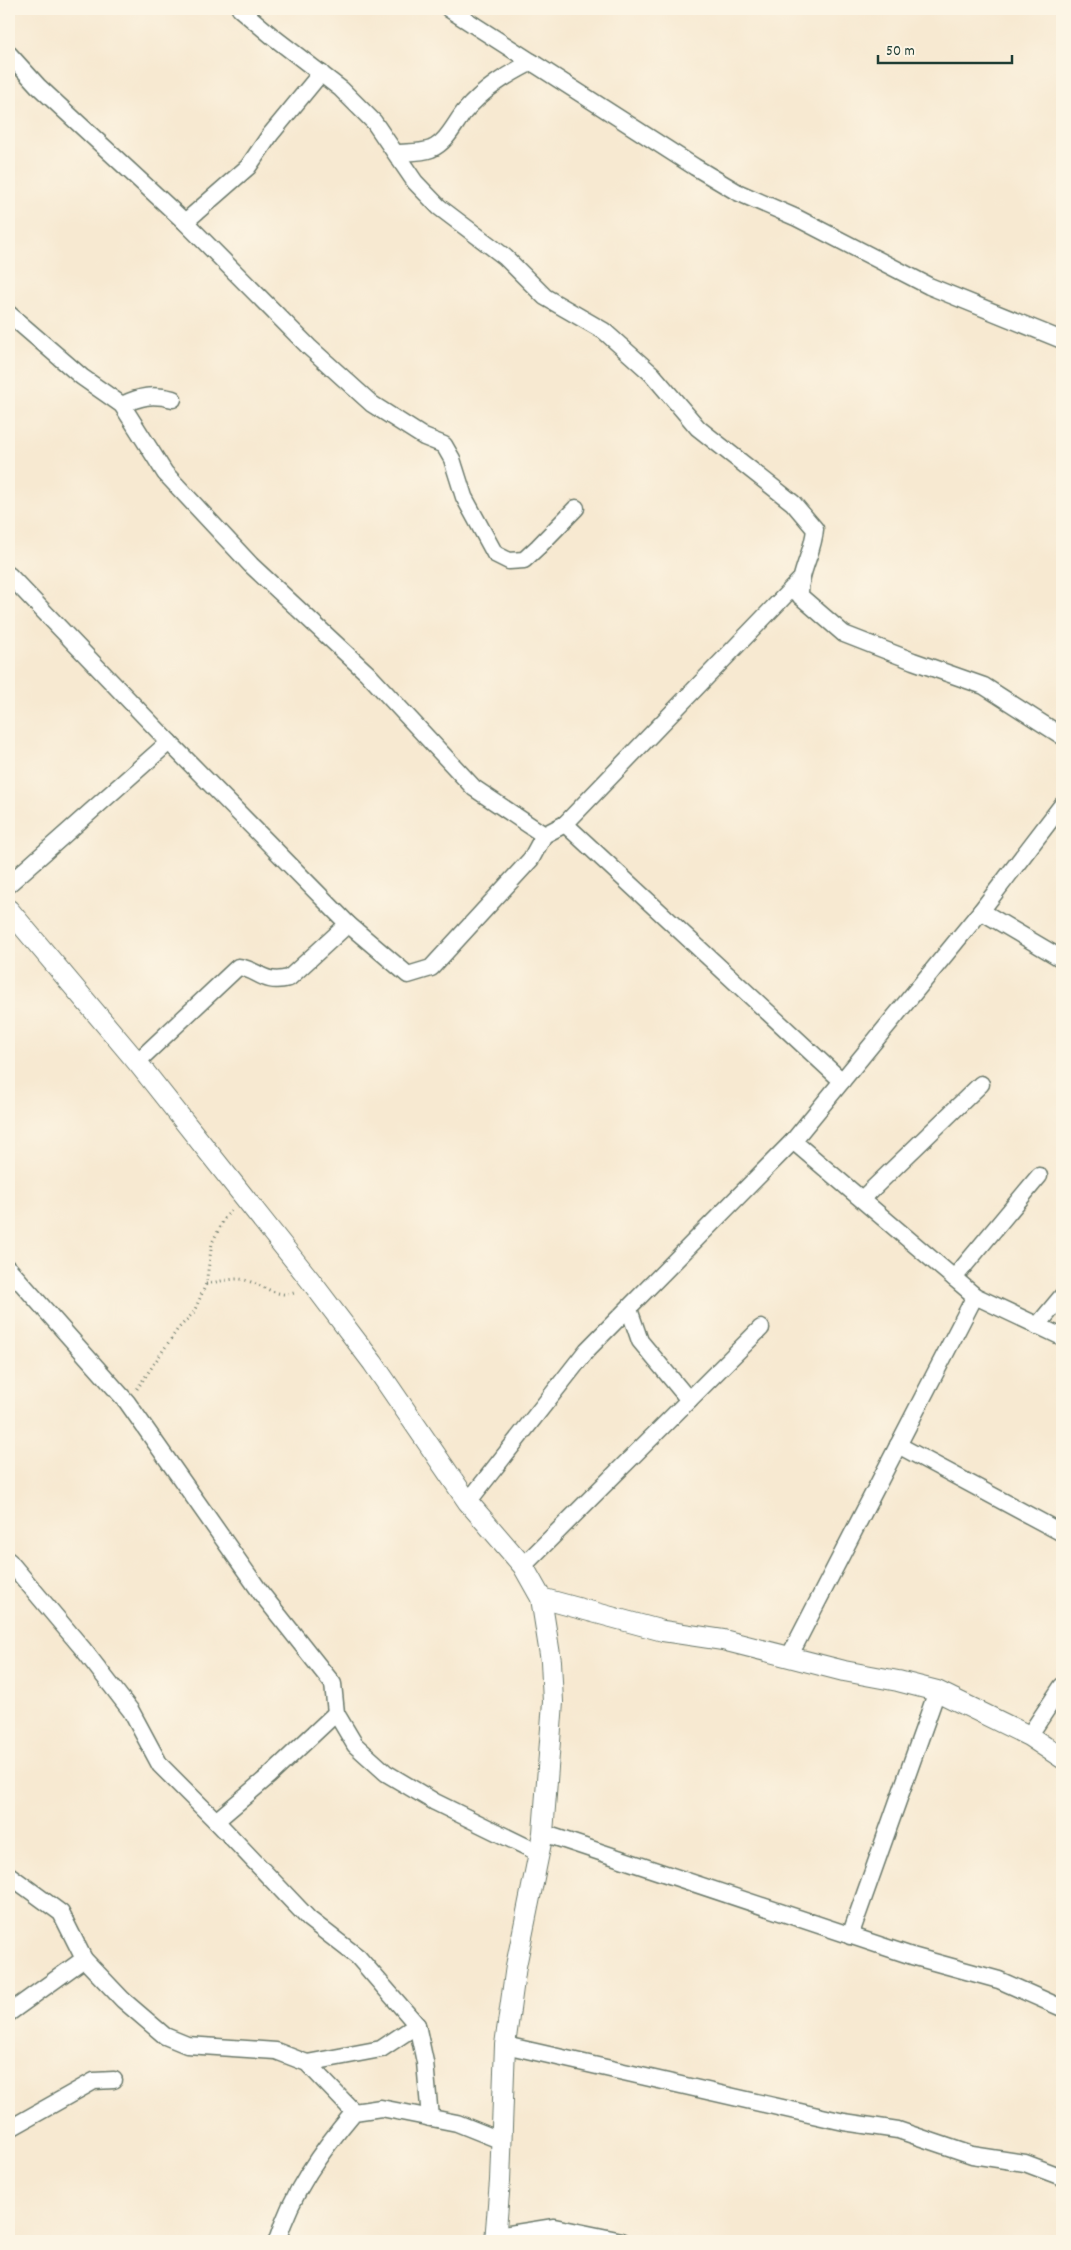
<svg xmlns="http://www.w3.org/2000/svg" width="1071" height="2250" font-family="Dekko,sans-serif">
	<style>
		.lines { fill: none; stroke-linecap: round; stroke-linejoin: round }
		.minor-casing { stroke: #6b796b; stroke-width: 19 }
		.tertiary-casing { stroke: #6b796b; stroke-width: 22 }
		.path { stroke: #6b796b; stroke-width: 3; stroke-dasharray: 1 4; stroke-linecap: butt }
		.minor { stroke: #fff; stroke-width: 16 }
		.tertiary { stroke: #fff; stroke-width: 20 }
	</style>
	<rect width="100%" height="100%" fill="#fcf5e5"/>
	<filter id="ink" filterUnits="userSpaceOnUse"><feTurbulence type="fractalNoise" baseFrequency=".02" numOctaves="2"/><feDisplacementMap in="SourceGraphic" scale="10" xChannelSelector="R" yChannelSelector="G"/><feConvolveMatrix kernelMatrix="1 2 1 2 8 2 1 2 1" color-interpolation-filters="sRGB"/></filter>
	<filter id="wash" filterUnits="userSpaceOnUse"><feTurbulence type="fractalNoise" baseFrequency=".0096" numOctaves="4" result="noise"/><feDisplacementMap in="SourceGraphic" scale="20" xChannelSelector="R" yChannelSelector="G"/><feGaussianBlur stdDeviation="1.12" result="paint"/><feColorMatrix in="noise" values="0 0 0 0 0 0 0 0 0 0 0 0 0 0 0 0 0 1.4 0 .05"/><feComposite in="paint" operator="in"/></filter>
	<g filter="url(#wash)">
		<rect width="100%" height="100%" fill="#f7e9d1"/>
	</g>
	<g filter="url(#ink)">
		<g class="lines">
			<defs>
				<g id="minor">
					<path d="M240 9 272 36 341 89 374 122 415 182 439 207 505 257 545 297 604 331 652 374 698 428 793 503 815 529C813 554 799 571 800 596L844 634 913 661 984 686 1062 736"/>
					<path d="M449 9 695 167 737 192 797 218 929 286 1062 340"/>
					<path d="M9 54 38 86 185 222 309 347 372 404 424 437 444 445 452 459 464 497 495 554 509 561 524 560 538 547 576 508"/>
					<path d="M397 153C407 152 421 153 431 149 447 142 454 125 464 112 484 89 506 75 532 62"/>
					<path d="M185 222 248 167 270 135 321 73"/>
					<path d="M9 314 82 377 122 405 165 473 251 565 367 673 474 788 544 835"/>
					<path d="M122 405C141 396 152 394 173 399"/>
					<path d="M9 575 169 742 9 884"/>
					<path d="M169 742 348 924 408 975 431 968 531 859 544 835 565 824 842 1081"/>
					<path d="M565 824 799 581"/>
					<path d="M981 911 1062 959"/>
					<path d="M137 1062 238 967C259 969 262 985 289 978L348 924"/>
					<path d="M793 1141 975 1296 1062 1337"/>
					<path d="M862 1199 981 1084"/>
					<path d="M9 1269 127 1402 261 1593 333 1684 336 1713 355 1745 386 1773 435 1802 539 1853"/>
					<path d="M954 1278 1039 1176"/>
					<path d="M629 1309 640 1341 689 1400"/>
					<path d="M1037 1326 1062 1296"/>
					<path d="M898 1445 1062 1533"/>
					<path d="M468 1502 587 1350 793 1141 981 911 1062 805"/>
					<path d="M9 1561 83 1649 131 1711 160 1765 216 1821 309 1919 358 1957 417 2025 425 2062 430 2118"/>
					<path d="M523 1566 761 1328"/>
					<path d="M789 1657 975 1296"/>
					<path d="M1029 1736 1062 1686"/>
					<path d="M216 1821 269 1776 336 1713"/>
					<path d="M543 1833 912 1956 999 1980 1062 2008"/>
					<path d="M9 1875 61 1913 84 1959 123 2000 165 2036 187 2045 276 2051 307 2063 354 2112"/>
					<path d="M850 1936 937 1691"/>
					<path d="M9 2013 84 1959"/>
					<path d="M505 2045 844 2122 898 2130 972 2155 1025 2163 1062 2177"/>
					<path d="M307 2063 381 2049 417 2025"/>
					<path d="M9 2129 94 2081 114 2080"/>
					<path d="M496 2236 554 2227 622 2241"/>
					<path d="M277 2241C292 2192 321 2151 354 2112L381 2108 457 2123 502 2141"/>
				</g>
				<g id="tertiary">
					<path d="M9 910 137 1062 310 1280 373 1363 468 1502 523 1566 541 1598 551 1661 553 1702 543 1833 516 1966 505 2045 500 2181 495 2241"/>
					<path d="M541 1598 663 1631 723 1640 844 1671 898 1681 937 1691 1029 1736 1062 1758"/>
				</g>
			</defs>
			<use href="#minor" class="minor-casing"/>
			<use href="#tertiary" class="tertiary-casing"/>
			<g class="path">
				<path d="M206 1284C217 1282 228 1279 239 1279 257 1280 278 1301 296 1292"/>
				<path d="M137 1389 177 1330 194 1312 206 1284 212 1243 224 1219 232 1209"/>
			</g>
			<use href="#minor" class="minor"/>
			<use href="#tertiary" class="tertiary"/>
		</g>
	</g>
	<rect width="1071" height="2250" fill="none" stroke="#fcf5e5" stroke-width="30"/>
	<path d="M878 55v8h134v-8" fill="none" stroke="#1f3d34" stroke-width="2.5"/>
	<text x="886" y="55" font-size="15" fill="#1f3d34" stroke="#fcf5e5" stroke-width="4" paint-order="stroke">50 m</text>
</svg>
